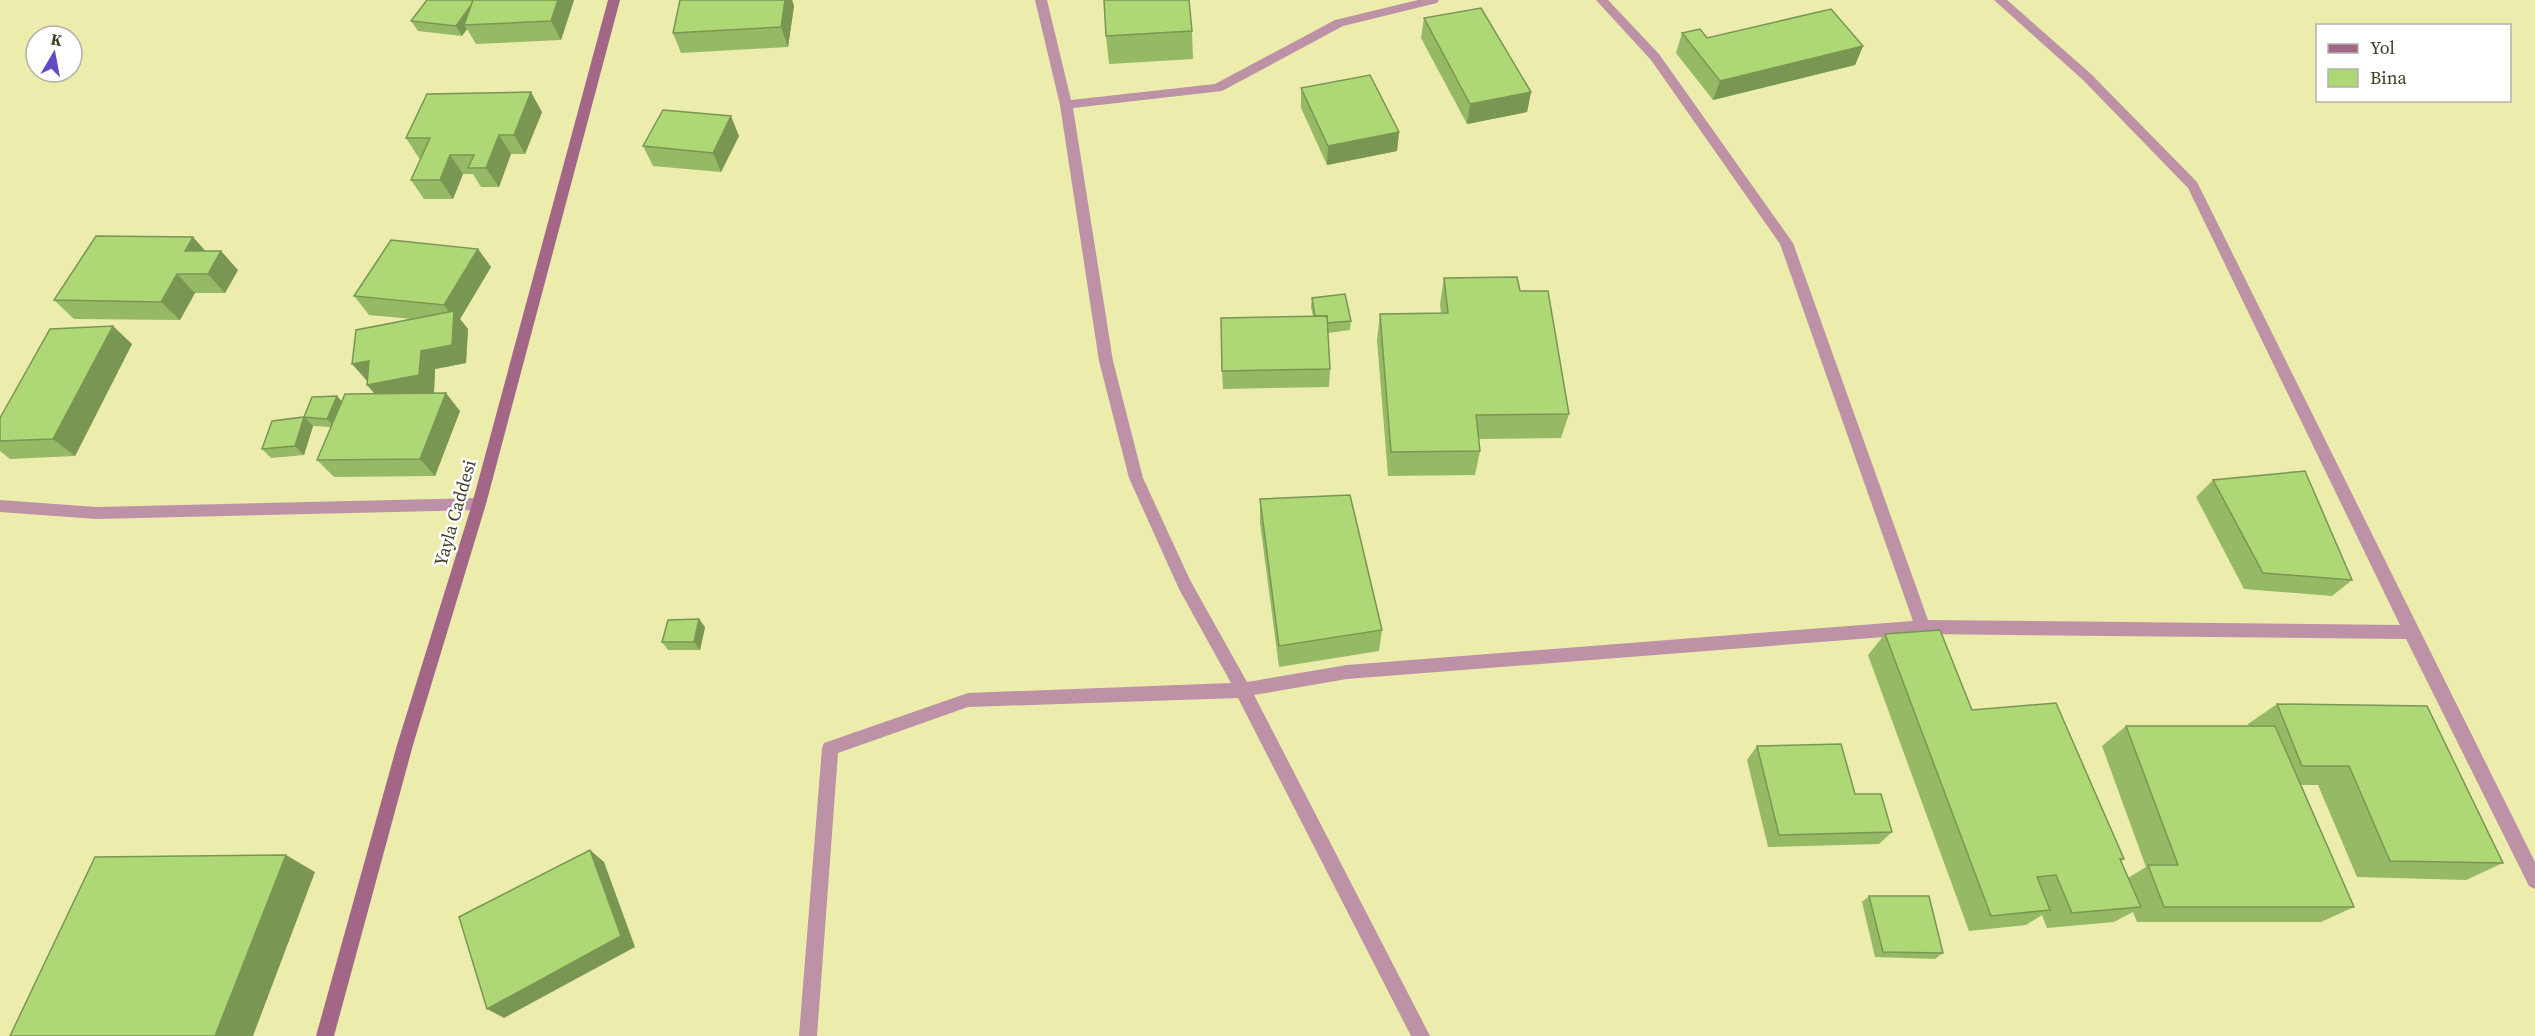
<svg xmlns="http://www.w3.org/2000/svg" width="2535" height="1036" font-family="'Source Serif 4',serif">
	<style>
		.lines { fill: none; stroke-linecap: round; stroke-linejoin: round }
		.street { fill: #bd91a6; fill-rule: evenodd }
		.secondary { fill: #a46686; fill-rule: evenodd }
		.wall { fill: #96b965 }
		.shaded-wall { fill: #7a9653 }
		.building { fill: #aed776; stroke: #7a9653; stroke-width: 1.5 }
		.labels { text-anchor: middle; stroke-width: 5; stroke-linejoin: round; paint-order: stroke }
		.street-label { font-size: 18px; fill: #3e3d24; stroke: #fff }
	</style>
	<rect width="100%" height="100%" fill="#ececad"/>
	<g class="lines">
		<g class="street">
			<path d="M1035 0H1047L1071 100 1215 84 1335 20 1418 0H1439L1437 3 1343 26 1222 91 1073 108 1113 361 1143 478 1190 580 1247 682 1347 665 1913 621 1780 244 1651 60 1596 0H1608L1659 54 1793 243 1928 620 2400 625 2188 188 2083 80 1994 0H2007L2091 74 2197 182 2535 862V889L2529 886 2406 639 1923 634 1347 679 1254 695 1430 1036H1411L1238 698 968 707 838 753 817 1036H799L822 748 824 743 968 693 1231 683 1179 589 1129 478 1099 361 1060 105Z"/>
			<path d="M479 498 484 500 486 504 484 508 479 510 96 519 0 512V500L96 507Z"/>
		</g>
		<path class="secondary" d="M608 0H620L486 504 413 745 334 1036H316L397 745 472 504Z"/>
	</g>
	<g class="wall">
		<path d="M574 0 561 40 476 44 467 29 462 36 418 31 411 21Z"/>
		<path d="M680 0H792L794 6 788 47 681 53 673 33Z"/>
		<path d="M1424 18 1531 92 1527 112 1467 124 1421 38Z"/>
		<path d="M1192 31 1193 59 1109 64 1106 36Z"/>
		<path d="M1682 33 1707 38 1863 46 1855 65 1713 100 1676 53Z"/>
		<path d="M1301 88 1399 132 1397 151 1327 165 1301 108Z"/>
		<path d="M542 112 525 154H511L499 187H481L473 174H463L453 199H424L411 180 421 158H419L406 138Z"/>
		<path d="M739 136 721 172 653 166 643 146Z"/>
		<path d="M478 249 491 267 460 319 468 329 466 363 435 369 434 393 460 411 435 476 334 477 317 460 331 427 313 426 304 455 271 458 262 449 304 417 337 396 342 402 375 394 367 385 412 319 369 315 354 296Z"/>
		<path d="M206 251 238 270 225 293H195L180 320 74 319 54 300Z"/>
		<path d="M1444 278 1520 291 1569 414 1561 438 1479 439 1480 451 1475 475 1388 476 1377 340 1380 314 1441 313 1440 304Z"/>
		<path d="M1312 298 1351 321 1350 330 1328 333 1330 369 1329 387 1223 389 1222 371 1313 316 1311 307Z"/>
		<path d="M132 344 75 456 10 459 0 451V418Z"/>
		<path d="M2213 480 2352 580 2332 596 2244 589 2196 497Z"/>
		<path d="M1260 499 1382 630 1379 651 1279 667 1260 523Z"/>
		<path d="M705 627 700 650H668L662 642Z"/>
		<path d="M1885 634 1972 710 2124 859 2121 861 2128 878 2146 867 2102 746 2126 726H2249L2248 724 2277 704 2503 863 2466 880 2357 877 2318 785H2301L2354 907 2321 922H2137L2133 912 2114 922 2047 928 2042 915 2026 925 1969 931 1868 655Z"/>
		<path d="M1757 746 1855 794 1892 832 1879 844 1768 847 1747 760Z"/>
		<path d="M1869 896 1943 953 1935 959 1875 957 1862 902Z"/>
	</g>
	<g class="shaded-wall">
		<path d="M475 0 464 25 467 29 462 36 456 26Z"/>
		<path d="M558 0H574L561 40 551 21Z"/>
		<path d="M785 0H792L794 6 788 47 781 27Z"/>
		<path d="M1863 46 1855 65 1713 100 1720 81Z"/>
		<path d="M531 92 542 112 525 154 514 135Z"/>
		<path d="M1531 92 1527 112 1467 124 1470 104Z"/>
		<path d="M731 116 739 136 721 172 713 153Z"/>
		<path d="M1399 132 1397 151 1327 165 1328 146Z"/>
		<path d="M499 135 511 154 499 187 486 168Z"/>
		<path d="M450 155 463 174 453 199 440 180Z"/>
		<path d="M193 237 210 256 185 251Z"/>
		<path d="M478 249 491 267 460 319 468 329 466 363 435 369 434 393 383 403 367 385 421 351 454 319 444 305Z"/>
		<path d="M221 251 238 270 225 293 208 274Z"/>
		<path d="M177 274 195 293 180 320 161 302Z"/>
		<path d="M113 326 132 344 75 456 53 439Z"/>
		<path d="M369 361 368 382 352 364Z"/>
		<path d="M446 393 460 411 435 476 420 459Z"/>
		<path d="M337 396 345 405 336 428 327 419Z"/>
		<path d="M304 417 313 426 304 455 295 446Z"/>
		<path d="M699 619 705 627 700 650 694 642Z"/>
		<path d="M590 850 604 862 635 947 504 1018 487 1009Z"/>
		<path d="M286 855 315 872 253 1036H215Z"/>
	</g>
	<g class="building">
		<path d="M427 0H473L472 4 456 26 411 21Z"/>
		<path d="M473 0H558L551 21 464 25Z"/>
		<path d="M680 0H785L781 27 673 33Z"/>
		<path d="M1104 0H1189L1192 31 1106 36Z"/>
		<path d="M1481 8 1531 92 1470 104 1424 18Z"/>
		<path d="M1831 9 1863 46 1720 81 1682 33 1700 29 1707 38Z"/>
		<path d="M1370 75 1399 132 1328 146 1301 88Z"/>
		<path d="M531 92 514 135H499L486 168H468L474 155H450L440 180H411L430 138H406L427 94Z"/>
		<path d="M663 110 731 116 713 153 643 146Z"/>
		<path d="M96 236 193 237 185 251H221L208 274H177L161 302 54 300Z"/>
		<path d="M391 240 478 249 444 305 354 296Z"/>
		<path d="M1517 277 1520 291H1548L1569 414 1476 415 1480 451 1391 452 1380 314 1448 313 1444 278Z"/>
		<path d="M1345 294 1351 321 1327 323V316H1315L1312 298Z"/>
		<path d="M454 311 452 345 421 351 419 375 367 385 369 361 352 364 356 330Z"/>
		<path d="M1327 316 1330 369 1222 371 1221 318Z"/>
		<path d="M113 326 53 439 0 441V418L50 329Z"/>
		<path d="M446 393 420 459 317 460 345 394Z"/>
		<path d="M337 396 327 419 304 417 312 397Z"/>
		<path d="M304 417 295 446 262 449 272 421Z"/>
		<path d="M2305 471 2352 580 2263 573 2213 480Z"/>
		<path d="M1350 495 1382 630 1279 646 1260 499Z"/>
		<path d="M699 619 694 642H662L668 620Z"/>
		<path d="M1940 630 1972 710 2056 703 2124 859H2120L2141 907 2072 913 2056 875 2037 877 2050 910 1991 916 1885 634Z"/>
		<path d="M2277 704 2427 706 2503 863 2390 861 2349 766H2302Z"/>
		<path d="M2126 726H2275L2354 907H2164L2148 865H2178Z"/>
		<path d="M1841 744 1855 794H1881L1892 832 1779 835 1757 746Z"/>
		<path d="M590 850 621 936 487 1009 459 917Z"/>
		<path d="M286 855 215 1036H10L95 857Z"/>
		<path d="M1869 896H1929L1943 953 1883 952Z"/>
	</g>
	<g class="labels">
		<g class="street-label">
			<text transform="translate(455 513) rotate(-74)" y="6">Yayla Caddesi</text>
		</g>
	</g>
	<rect x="2316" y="24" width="195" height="78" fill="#ffffff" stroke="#b2b1a7" stroke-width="1.5"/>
	<rect x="2328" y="44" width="30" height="9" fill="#a46686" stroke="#b2b1a7" stroke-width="1.5"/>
	<text x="2370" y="54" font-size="18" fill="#3e3d24">Yol</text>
	<rect x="2328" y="69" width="30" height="18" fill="#aed776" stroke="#b2b1a7" stroke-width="1.5"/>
	<text x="2370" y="84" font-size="18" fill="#3e3d24">Bina</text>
	<g transform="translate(54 54) rotate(10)"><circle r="28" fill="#ffffff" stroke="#b2b1a7" stroke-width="1.5"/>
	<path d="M0-4.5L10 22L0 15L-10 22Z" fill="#6349c2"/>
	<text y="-9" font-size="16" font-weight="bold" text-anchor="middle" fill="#3e3d24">K</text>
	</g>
</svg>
